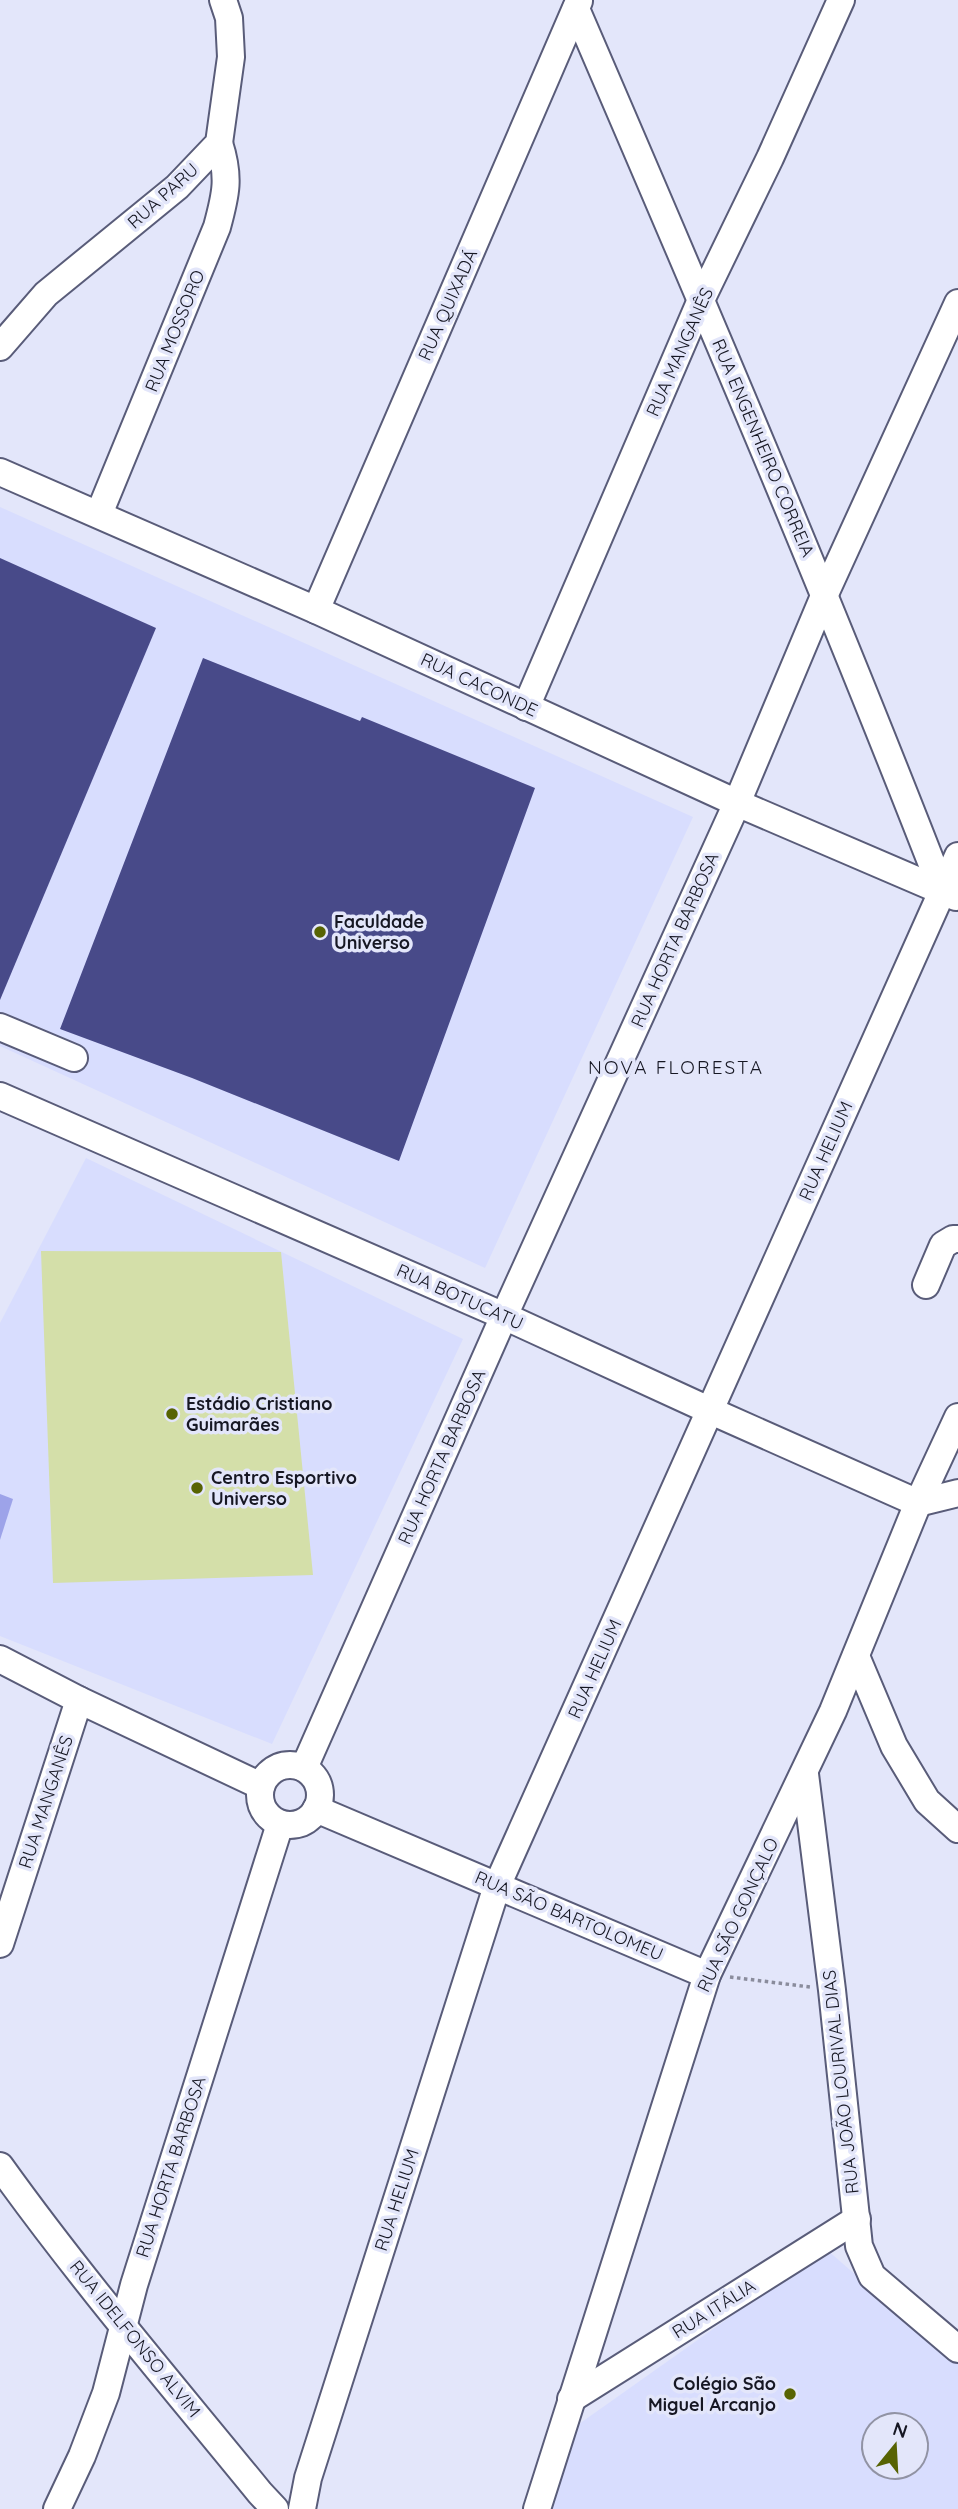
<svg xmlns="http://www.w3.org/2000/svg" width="958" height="2509" font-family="Quicksand,sans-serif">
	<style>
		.built { fill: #d8ddfe; fill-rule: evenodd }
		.green { fill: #d4dfa9 }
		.water { fill: #9da3e9 }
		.building { fill: #484a89 }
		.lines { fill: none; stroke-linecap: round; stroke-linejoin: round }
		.minor-casing { stroke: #595c79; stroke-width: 30 }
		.path { stroke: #8a8c9c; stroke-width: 3.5; stroke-dasharray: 3.5 3.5; stroke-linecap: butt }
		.minor { stroke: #fff; stroke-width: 26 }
		.poi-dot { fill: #576303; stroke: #e3e6fa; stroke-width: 2.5 }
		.labels { text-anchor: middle; stroke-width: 7; stroke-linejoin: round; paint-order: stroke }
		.street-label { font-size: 18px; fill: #161723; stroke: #e3e6fa }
		.poi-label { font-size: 18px; font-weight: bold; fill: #161723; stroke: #e3e6fa; text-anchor: start }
		.neighbourhood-label { font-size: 19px; letter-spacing: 2px; fill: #161723; stroke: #e3e6fa }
	</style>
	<rect width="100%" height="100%" fill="#e3e6fa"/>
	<g class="built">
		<path d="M0 507 693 817 485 1268 0 1046Z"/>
		<path d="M86 1158 463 1339 272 1744 0 1636V1323Z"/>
		<path d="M826 2249 958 2364V2509H552L579 2424ZM874 2425H916V2467H874Z"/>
	</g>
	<path class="green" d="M41 1251 281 1252 313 1575 53 1583Z"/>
	<path class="water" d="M0 1494 13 1499 0 1540Z"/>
	<g class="building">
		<path d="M0 558 156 628 0 1000Z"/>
		<path d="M203 658 360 721 362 717 535 788 399 1161 192 1078 60 1029Z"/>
	</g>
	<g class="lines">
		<defs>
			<g id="minor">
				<path d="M576 9C702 301 827 594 942 890"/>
				<path d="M0 347 46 294 177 187 219 143 231 57 229 18 223 0"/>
				<path d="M0 472 316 610 737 803 956 897"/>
				<path d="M99 514 217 227C226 194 230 177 219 143"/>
				<path d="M316 610 579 1"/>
				<path d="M526 707 701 300 770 158 841 0"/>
				<path d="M0 1027 74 1058"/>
				<path d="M0 1096 504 1316 711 1411 918 1503"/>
				<path d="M926 1285 943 1245 953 1239H958"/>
				<path d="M918 1503 958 1493"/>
				<path d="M856 1656 894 1746 927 1801 958 1829"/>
				<path d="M0 1659 79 1700 261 1786"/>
				<circle cx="290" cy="1795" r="30"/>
				<path d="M304 1768 504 1316 737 803 824 596 958 303"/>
				<path d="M805 1774 832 1990 859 2246 872 2276 958 2349"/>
				<path d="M316 1809 707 1975"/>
				<path d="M0 1944 79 1700"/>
				<path d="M0 2166C81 2279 172 2385 260 2493L275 2509"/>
				<path d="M571 2399 857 2219"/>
				<path d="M57 2509 82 2456 106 2393 134 2285 280 1824"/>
				<path d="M302 2509 308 2478 497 1886 958 856"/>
				<path d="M537 2509 707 1975 833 1711 918 1503 958 1417"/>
			</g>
		</defs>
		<use href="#minor" class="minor-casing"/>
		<path class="path" d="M730 1977 810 1987"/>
		<use href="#minor" class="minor"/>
	</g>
	<g class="poi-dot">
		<circle cx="320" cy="932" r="7"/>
		<circle cx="172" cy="1414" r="7"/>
		<circle cx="197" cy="1488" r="7"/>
		<circle cx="790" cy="2394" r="7"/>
	</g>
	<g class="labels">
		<g class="street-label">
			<text transform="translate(163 196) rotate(-42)" y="6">RUA PARU</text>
			<text transform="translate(448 305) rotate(-66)" y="6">RUA QUIXADÁ</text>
			<text transform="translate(175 331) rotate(-68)" y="6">RUA MOSSORO</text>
			<text transform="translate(680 352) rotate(-66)" y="6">RUA MANGANÊS</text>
			<text transform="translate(763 448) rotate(67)" y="6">RUA ENGENHEIRO CORREIA</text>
			<text transform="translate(479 685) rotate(25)" y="6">RUA CACONDE</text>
			<text transform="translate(675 940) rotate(-66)" y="6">RUA HORTA BARBOSA</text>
			<text transform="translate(826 1151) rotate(-66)" y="6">RUA HELIUM</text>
			<text transform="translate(460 1297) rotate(24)" y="6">RUA BOTUCATU</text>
			<text transform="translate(442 1457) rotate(-66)" y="6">RUA HORTA BARBOSA</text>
			<text transform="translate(595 1669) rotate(-66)" y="6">RUA HELIUM</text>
			<text transform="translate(46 1802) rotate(-72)" y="6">RUA MANGANÊS</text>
			<text transform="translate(738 1915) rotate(-65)" y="6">RUA SÃO GONÇALO</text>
			<text transform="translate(569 1916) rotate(23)" y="6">RUA SÃO BARTOLOMEU</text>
			<text transform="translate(841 2082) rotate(-96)" y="6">RUA JOÃO LOURIVAL DIAS</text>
			<text transform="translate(171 2167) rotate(-72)" y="6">RUA HORTA BARBOSA</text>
			<text transform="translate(397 2200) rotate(-72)" y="6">RUA HELIUM</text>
			<text transform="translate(714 2309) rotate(-32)" y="6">RUA ITÁLIA</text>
			<text transform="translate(135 2339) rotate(51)" y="6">RUA IDELFONSO ALVIM</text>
		</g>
		<g class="poi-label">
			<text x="334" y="928">Faculdade<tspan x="334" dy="21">Universo</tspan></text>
			<text x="186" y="1410">Estádio Cristiano<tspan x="186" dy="21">Guimarães</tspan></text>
			<text x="211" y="1484">Centro Esportivo<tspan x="211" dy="21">Universo</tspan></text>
			<text x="776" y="2390" text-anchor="end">Colégio São<tspan x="776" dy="21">Miguel Arcanjo</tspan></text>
		</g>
		<g class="neighbourhood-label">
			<text x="676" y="1074">NOVA FLORESTA</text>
		</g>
	</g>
	<g transform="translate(895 2446) rotate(18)"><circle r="33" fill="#e3e6fa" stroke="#9193a4" stroke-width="2"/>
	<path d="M0-5L12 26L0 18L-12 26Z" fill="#576303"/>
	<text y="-10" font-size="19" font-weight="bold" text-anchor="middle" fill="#161723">N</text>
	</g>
</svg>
